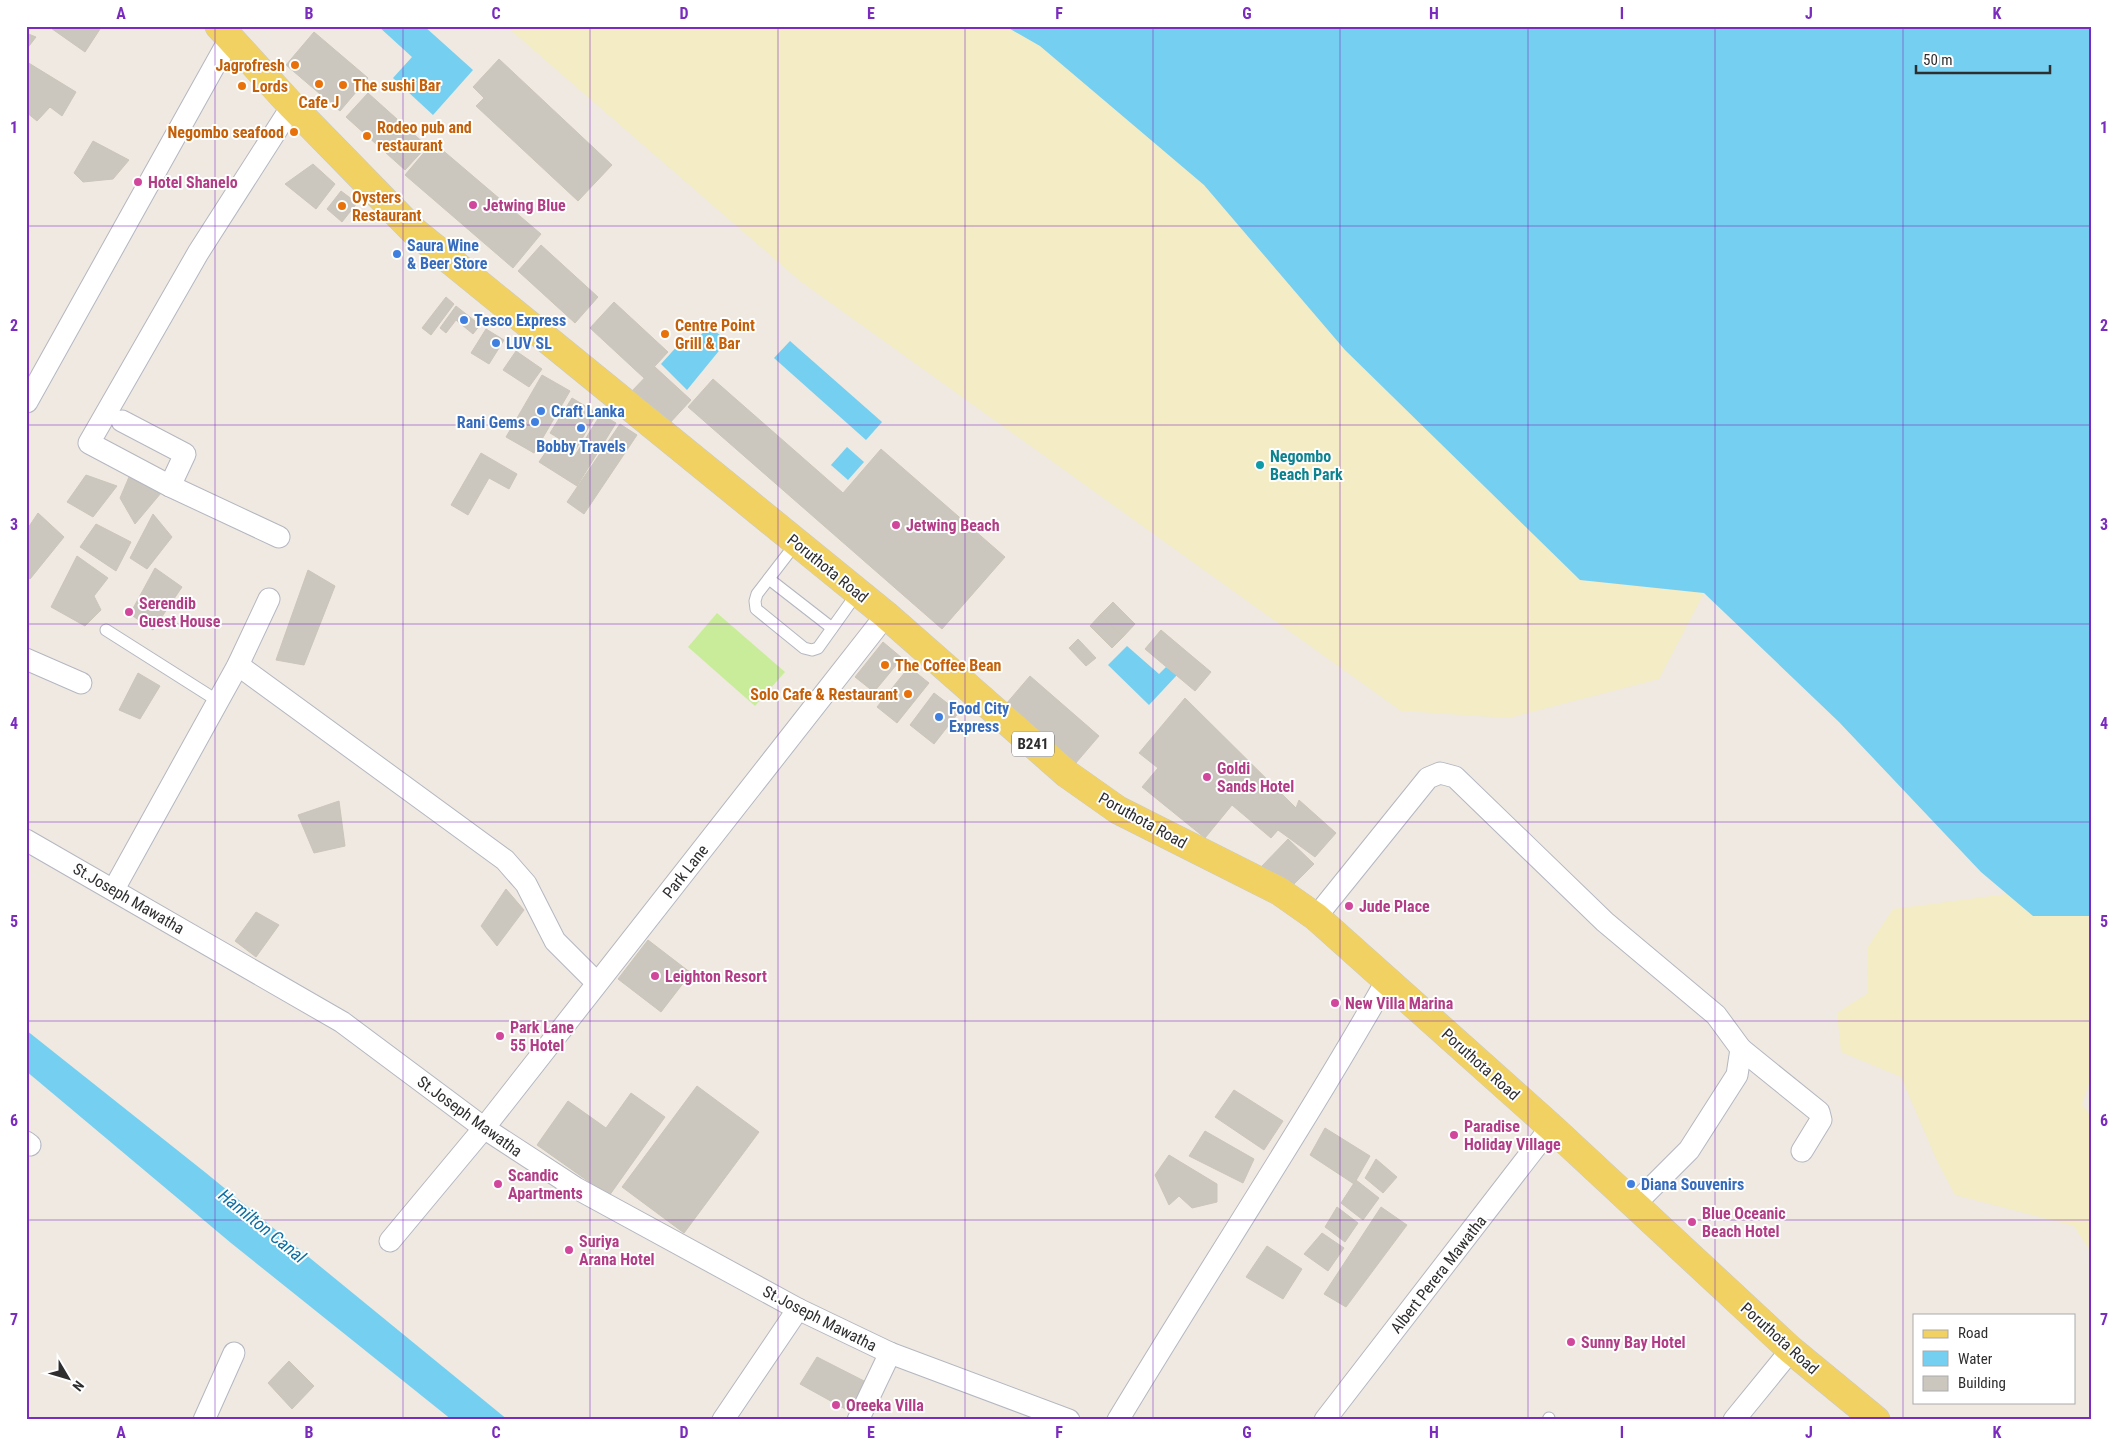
<svg xmlns="http://www.w3.org/2000/svg" width="2118" height="1446" font-family="'Roboto Condensed',sans-serif">
	<style>
		.sand { fill: #f3ecc5 }
		.pitch { fill: #c9ec9a }
		.water { fill: #75cff0 }
		.building { fill: #cbc7bf; stroke: #cbc5ba }
		.lines { fill: none; stroke-linecap: round; stroke-linejoin: round }
		.service-casing { stroke: #b4b7c1; stroke-width: 13 }
		.minor-casing { stroke: #b4b7c1; stroke-width: 23 }
		.primary-casing { stroke: #c9c9c9; stroke-width: 29 }
		.service { stroke: #fff; stroke-width: 11 }
		.minor { stroke: #fff; stroke-width: 21 }
		.primary { stroke: #f2d163; stroke-width: 28 }
		.grid { fill: none; stroke: #7b2cbf; stroke-width: 1; stroke-opacity: 0.55 }
		.food-dot { fill: #e8710a; stroke: #fff; stroke-width: 2 }
		.hotel-dot { fill: #d1479c; stroke: #fff; stroke-width: 2 }
		.shop-dot { fill: #3f7fe0; stroke: #fff; stroke-width: 2 }
		.culture-dot { fill: #0f9aa8; stroke: #fff; stroke-width: 2 }
		.labels { text-anchor: middle; stroke-width: 4; stroke-linejoin: round; paint-order: stroke }
		.shield { fill: #fff; stroke: #6d6d6d; stroke-width: 1 }
		.shield-label { font-size: 15px; font-weight: bold; fill: #2e2e2e }
		.food-label { font-size: 16px; font-weight: bold; fill: #c56008; stroke: #fff; text-anchor: start }
		.hotel-label { font-size: 16px; font-weight: bold; fill: #b23c85; stroke: #fff; text-anchor: start }
		.shop-label { font-size: 16px; font-weight: bold; fill: #366cbe; stroke: #fff; text-anchor: start }
		.culture-label { font-size: 16px; font-weight: bold; fill: #0d838f; stroke: #fff; text-anchor: start }
		.street-label { font-size: 16px; fill: #2e2e2e; stroke: #fff }
		.water-label { font-size: 18px; font-style: italic; fill: #0d6fa3; stroke: #fff }
		.neatline { fill: none; stroke: #7b2cbf; stroke-width: 2 }
		.grid-label { font-size: 16px; text-anchor: middle; font-weight: bold; fill: #7b2cbf }
	</style>
	<rect width="100%" height="100%" fill="#efe9e1"/>
	<g class="sand">
		<path d="M506 26H1005L1040 46 1204 185 1345 350 1580 580 1704 593 1659 679 1509 718 1401 711 800 281Z"/>
		<path d="M2007 894 2033 916H2092V1075L2082 1104 2092 1118V1254L2074 1226 1955 1195 1937 1161 1901 1077 1841 1052 1837 1013 1868 993 1867 948 1893 909Z"/>
	</g>
	<path class="pitch" d="M717 613 785 672 755 706 688 647Z"/>
	<g class="water">
		<path d="M378 26H424L473 70 433 115 393 78 412 57Z"/>
		<path d="M1005 26H2092V916H2033L1981 872 1839 722 1704 593 1580 580 1345 350 1204 185 1040 46Z"/>
		<path d="M709 326 727 341 687 390 661 364 680 343 689 348Z"/>
		<path d="M790 341 882 422 866 440 774 358Z"/>
		<path d="M847 447 864 462 848 480 831 465Z"/>
		<path d="M1127 646 1159 674 1166 667 1177 675 1149 705 1108 665Z"/>
		<path d="M26 1030 206 1173 508 1420H452L231 1243 26 1071Z"/>
	</g>
	<g class="building">
		<path d="M48 26H102L85 52Z"/>
		<path d="M314 32 368 78 340 111 286 65Z"/>
		<path d="M26 33 36 37 26 50Z"/>
		<path d="M499 59 612 165 578 201 476 106 484 98 473 87Z"/>
		<path d="M27 62 76 92 62 116 50 107 37 121 26 112Z"/>
		<path d="M368 93 427 146 405 170 346 117Z"/>
		<path d="M93 141 129 160 113 179 83 182 74 173Z"/>
		<path d="M433 142 541 234 513 268 405 175Z"/>
		<path d="M313 164 335 184 316 209 285 184Z"/>
		<path d="M341 191 357 203 342 222 327 209Z"/>
		<path d="M541 245 598 297 575 323 518 271Z"/>
		<path d="M446 297 454 304 431 335 422 328Z"/>
		<path d="M614 302 668 352 644 378 590 328Z"/>
		<path d="M456 306 480 325 473 334 456 320 446 333 440 328Z"/>
		<path d="M486 329 504 340 489 364 471 353Z"/>
		<path d="M516 351 542 369 529 387 503 370Z"/>
		<path d="M655 367 691 400 668 425 631 392Z"/>
		<path d="M542 375 570 391 534 453 506 437Z"/>
		<path d="M713 379 843 493 881 449 1005 557 942 629 688 407Z"/>
		<path d="M572 398 597 413 576 449 550 433Z"/>
		<path d="M601 414 616 423 577 486 539 462 552 443 574 457Z"/>
		<path d="M620 424 637 435 584 514 567 502Z"/>
		<path d="M481 453 517 474 509 489 489 478 468 515 451 505Z"/>
		<path d="M86 475 117 486 93 517 67 502Z"/>
		<path d="M129 477 161 493 135 524 120 498Z"/>
		<path d="M38 513 64 537 30 579 26 575V531Z"/>
		<path d="M153 514 172 537 147 569 130 558Z"/>
		<path d="M96 524 131 542 116 571 80 547Z"/>
		<path d="M77 556 108 578 94 596 101 610 85 626 51 607Z"/>
		<path d="M155 568 182 587 153 630 130 614Z"/>
		<path d="M308 570 335 586 304 665 276 660Z"/>
		<path d="M1113 602 1135 624 1123 637 1100 615Z"/>
		<path d="M1100 615 1123 637 1112 648 1090 626Z"/>
		<path d="M1161 630 1211 672 1195 691 1145 649Z"/>
		<path d="M1078 639 1096 658 1086 666 1069 648Z"/>
		<path d="M883 642 902 658 874 692 855 677Z"/>
		<path d="M909 667 929 683 897 723 877 707Z"/>
		<path d="M138 673 160 686 140 719 119 710Z"/>
		<path d="M1030 676 1099 736 1075 764 1006 704Z"/>
		<path d="M934 693 959 712 934 744 910 725Z"/>
		<path d="M1185 698 1296 808 1299 800 1336 833 1315 857 1278 830 1271 838 1232 805 1205 838 1142 787 1158 768 1139 753Z"/>
		<path d="M339 801 345 846 314 853 298 815Z"/>
		<path d="M1288 839 1314 864 1287 891 1262 866Z"/>
		<path d="M506 889 524 910 497 946 481 926Z"/>
		<path d="M256 912 279 925 256 957 235 941Z"/>
		<path d="M648 940 691 973 661 1012 618 979Z"/>
		<path d="M697 1086 759 1132 684 1233 622 1187Z"/>
		<path d="M1234 1090 1283 1121 1264 1150 1215 1117Z"/>
		<path d="M631 1093 665 1117 609 1196 537 1145 568 1101 606 1128Z"/>
		<path d="M1325 1128 1370 1156 1354 1184 1310 1155Z"/>
		<path d="M1205 1131 1254 1159 1243 1183 1189 1156Z"/>
		<path d="M1169 1155 1217 1184V1202L1192 1208 1179 1196 1169 1205 1155 1175Z"/>
		<path d="M1376 1159 1397 1177 1383 1193 1365 1178Z"/>
		<path d="M1356 1180 1379 1198 1363 1220 1341 1203Z"/>
		<path d="M1337 1207 1358 1223 1345 1242 1325 1227Z"/>
		<path d="M1381 1207 1407 1225 1346 1307 1324 1294Z"/>
		<path d="M1322 1233 1344 1248 1328 1271 1304 1254Z"/>
		<path d="M1267 1246 1302 1269 1283 1299 1246 1277Z"/>
		<path d="M817 1357 872 1385 856 1415 800 1384Z"/>
		<path d="M289 1361 314 1386 292 1409 268 1383Z"/>
	</g>
	<g class="lines">
		<defs>
			<g id="service">
				<path d="M797 542 757 594 755 601 756 609 804 648 812 650 818 648 858 592"/>
				<path d="M769 579 832 628"/>
				<path d="M106 630 218 701"/>
				<path d="M1548 1420 1549 1418"/>
			</g>
			<g id="minor">
				<path d="M27 402 230 38"/>
				<path d="M122 421 185 454 170 486"/>
				<path d="M279 537 170 486 89 443 198 253 292 106"/>
				<path d="M26 659 81 683"/>
				<path d="M238 665 505 860 526 884 555 941 597 983"/>
				<path d="M26 840 342 1022 484 1128 576 1188 798 1309 890 1353 1069 1420"/>
				<path d="M114 889 238 665 269 599"/>
				<path d="M1316 917 1428 778 1440 773 1455 777 1605 922 1716 1015 1741 1049 1737 1075 1689 1150 1635 1204"/>
				<path d="M1741 1049 1819 1112 1821 1120 1802 1151"/>
				<path d="M26 1142 30 1145"/>
				<path d="M390 1241 484 1128 886 615"/>
				<path d="M204 1420 234 1353"/>
				<path d="M723 1420 798 1309"/>
				<path d="M858 1420 890 1353"/>
				<path d="M1118 1420C1207 1272 1302 1129 1387 980"/>
				<path d="M1325 1420 1551 1127"/>
				<path d="M1734 1420 1791 1350"/>
			</g>
			<path id="primary" d="M219 26 292 106 414 231 886 615 1067 774 1118 810 1279 891 1316 917 1551 1127 1791 1350 1876 1420"/>
		</defs>
		<use href="#service" class="service-casing"/>
		<use href="#minor" class="minor-casing"/>
		<use href="#primary" class="primary-casing"/>
		<use href="#service" class="service"/>
		<use href="#minor" class="minor"/>
		<use href="#primary" class="primary"/>
	</g>
	<path class="grid" d="M215 26V1420M403 26V1420M590 26V1420M778 26V1420M965 26V1420M1153 26V1420M1340 26V1420M1528 26V1420M1715 26V1420M1903 26V1420M26 226H2092M26 425H2092M26 624H2092M26 822H2092M26 1021H2092M26 1220H2092"/>
	<g class="food-dot">
		<circle cx="295" cy="65" r="5"/>
		<circle cx="319" cy="84" r="5"/>
		<circle cx="343" cy="85" r="5"/>
		<circle cx="242" cy="86" r="5"/>
		<circle cx="294" cy="132" r="5"/>
		<circle cx="367" cy="136" r="5"/>
		<circle cx="342" cy="206" r="5"/>
		<circle cx="665" cy="334" r="5"/>
		<circle cx="885" cy="665" r="5"/>
		<circle cx="908" cy="694" r="5"/>
	</g>
	<g class="hotel-dot">
		<circle cx="138" cy="182" r="5"/>
		<circle cx="473" cy="205" r="5"/>
		<circle cx="896" cy="525" r="5"/>
		<circle cx="129" cy="612" r="5"/>
		<circle cx="1207" cy="777" r="5"/>
		<circle cx="1349" cy="906" r="5"/>
		<circle cx="655" cy="976" r="5"/>
		<circle cx="1335" cy="1003" r="5"/>
		<circle cx="500" cy="1036" r="5"/>
		<circle cx="1454" cy="1135" r="5"/>
		<circle cx="498" cy="1184" r="5"/>
		<circle cx="1692" cy="1222" r="5"/>
		<circle cx="569" cy="1250" r="5"/>
		<circle cx="1571" cy="1342" r="5"/>
		<circle cx="836" cy="1405" r="5"/>
	</g>
	<g class="shop-dot">
		<circle cx="397" cy="254" r="5"/>
		<circle cx="464" cy="320" r="5"/>
		<circle cx="496" cy="343" r="5"/>
		<circle cx="541" cy="411" r="5"/>
		<circle cx="535" cy="422" r="5"/>
		<circle cx="581" cy="428" r="5"/>
		<circle cx="939" cy="717" r="5"/>
		<circle cx="1631" cy="1184" r="5"/>
	</g>
	<circle class="culture-dot" cx="1260" cy="465" r="5"/>
	<g class="labels">
		<rect class="shield" x="1012" y="731.5" width="42" height="25" rx="4"/>
		<g class="shield-label">
			<text x="1033" y="749">B241</text>
		</g>
		<g class="food-label">
			<text x="285" y="71" text-anchor="end">Jagrofresh</text>
			<text x="353" y="91">The sushi Bar</text>
			<text x="252" y="92">Lords</text>
			<text x="319" y="108" text-anchor="middle">Cafe J</text>
			<text x="377" y="133">Rodeo pub and<tspan x="377" dy="18">restaurant</tspan></text>
			<text x="284" y="138" text-anchor="end">Negombo seafood</text>
			<text x="352" y="203">Oysters<tspan x="352" dy="18">Restaurant</tspan></text>
			<text x="675" y="331">Centre Point<tspan x="675" dy="18">Grill &amp; Bar</tspan></text>
			<text x="895" y="671">The Coffee Bean</text>
			<text x="898" y="700" text-anchor="end">Solo Cafe &amp; Restaurant</text>
		</g>
		<g class="hotel-label">
			<text x="148" y="188">Hotel Shanelo</text>
			<text x="483" y="211">Jetwing Blue</text>
			<text x="906" y="531">Jetwing Beach</text>
			<text x="139" y="609">Serendib<tspan x="139" dy="18">Guest House</tspan></text>
			<text x="1217" y="774">Goldi<tspan x="1217" dy="18">Sands Hotel</tspan></text>
			<text x="1359" y="912">Jude Place</text>
			<text x="665" y="982">Leighton Resort</text>
			<text x="1345" y="1009">New Villa Marina</text>
			<text x="510" y="1033">Park Lane<tspan x="510" dy="18">55 Hotel</tspan></text>
			<text x="1464" y="1132">Paradise<tspan x="1464" dy="18">Holiday Village</tspan></text>
			<text x="508" y="1181">Scandic<tspan x="508" dy="18">Apartments</tspan></text>
			<text x="1702" y="1219">Blue Oceanic<tspan x="1702" dy="18">Beach Hotel</tspan></text>
			<text x="579" y="1247">Suriya<tspan x="579" dy="18">Arana Hotel</tspan></text>
			<text x="1581" y="1348">Sunny Bay Hotel</text>
			<text x="846" y="1411">Oreeka Villa</text>
		</g>
		<g class="shop-label">
			<text x="407" y="251">Saura Wine<tspan x="407" dy="18">&amp; Beer Store</tspan></text>
			<text x="474" y="326">Tesco Express</text>
			<text x="506" y="349">LUV SL</text>
			<text x="551" y="417">Craft Lanka</text>
			<text x="525" y="428" text-anchor="end">Rani Gems</text>
			<text x="581" y="452" text-anchor="middle">Bobby Travels</text>
			<text x="949" y="714">Food City<tspan x="949" dy="18">Express</tspan></text>
			<text x="1641" y="1190">Diana Souvenirs</text>
		</g>
		<g class="culture-label">
			<text x="1270" y="462">Negombo<tspan x="1270" dy="18">Beach Park</tspan></text>
		</g>
		<g class="street-label">
			<text transform="translate(828 568) rotate(39)" y="6">Poruthota Road</text>
			<text transform="translate(1143 820) rotate(29)" y="6">Poruthota Road</text>
			<text transform="translate(685 871) rotate(-52)" y="6">Park Lane</text>
			<text transform="translate(129 898) rotate(30)" y="6">St.Joseph Mawatha</text>
			<text transform="translate(1481 1064) rotate(42)" y="6">Poruthota Road</text>
			<text transform="translate(470 1116) rotate(36)" y="6">St.Joseph Mawatha</text>
			<text transform="translate(1438 1274) rotate(-52)" y="6">Albert Perera Mawatha</text>
			<text transform="translate(820 1318) rotate(27)" y="6">St.Joseph Mawatha</text>
			<text transform="translate(1780 1338) rotate(42)" y="6">Poruthota Road</text>
		</g>
		<g class="water-label">
			<text transform="translate(262 1226) rotate(39)" y="6">Hamilton Canal</text>
		</g>
	</g>
	<rect width="2118" height="1446" fill="none" stroke="#ffffff" stroke-width="55"/>
	<rect x="1913" y="1314" width="162" height="90" fill="#ffffff" stroke="#ababab"/>
	<rect x="1923" y="1330" width="25" height="8" fill="#f2d163" stroke="#ababab"/>
	<text x="1958" y="1338" font-size="15" fill="#2e2e2e">Road</text>
	<rect x="1923" y="1351" width="25" height="15" fill="#75cff0" stroke="#ababab"/>
	<text x="1958" y="1364" font-size="15" fill="#2e2e2e">Water</text>
	<rect x="1923" y="1376" width="25" height="15" fill="#cbc7bf" stroke="#ababab"/>
	<text x="1958" y="1388" font-size="15" fill="#2e2e2e">Building</text>
	<g transform="translate(68 1378) rotate(128)" stroke="#ffffff" stroke-width="4" paint-order="stroke">
	<path d="M0-4L9 19L0 12L-9 19Z" fill="#2e2e2e"/>
	<text y="-8" font-size="14" font-weight="bold" text-anchor="middle" fill="#2e2e2e">N</text>
	</g>
	<path d="M1916 65v8h134v-8" fill="none" stroke="#2e2e2e" stroke-width="2.5"/>
	<text x="1923" y="65" font-size="15" fill="#2e2e2e" stroke="#ffffff" stroke-width="4" paint-order="stroke">50 m</text>
	<rect x="28" y="28" width="2062" height="1390" class="neatline"/>
	<g class="grid-label">
		<text x="121" y="19">A</text>
		<text x="309" y="19">B</text>
		<text x="496" y="19">C</text>
		<text x="684" y="19">D</text>
		<text x="871" y="19">E</text>
		<text x="1059" y="19">F</text>
		<text x="1247" y="19">G</text>
		<text x="1434" y="19">H</text>
		<text x="1622" y="19">I</text>
		<text x="1809" y="19">J</text>
		<text x="1997" y="19">K</text>
		<text x="14" y="133">1</text>
		<text x="2104" y="133">1</text>
		<text x="14" y="331">2</text>
		<text x="2104" y="331">2</text>
		<text x="14" y="530">3</text>
		<text x="2104" y="530">3</text>
		<text x="14" y="729">4</text>
		<text x="2104" y="729">4</text>
		<text x="14" y="927">5</text>
		<text x="2104" y="927">5</text>
		<text x="14" y="1126">6</text>
		<text x="2104" y="1126">6</text>
		<text x="14" y="1325">7</text>
		<text x="2104" y="1325">7</text>
		<text x="121" y="1438">A</text>
		<text x="309" y="1438">B</text>
		<text x="496" y="1438">C</text>
		<text x="684" y="1438">D</text>
		<text x="871" y="1438">E</text>
		<text x="1059" y="1438">F</text>
		<text x="1247" y="1438">G</text>
		<text x="1434" y="1438">H</text>
		<text x="1622" y="1438">I</text>
		<text x="1809" y="1438">J</text>
		<text x="1997" y="1438">K</text>
	</g>
</svg>
